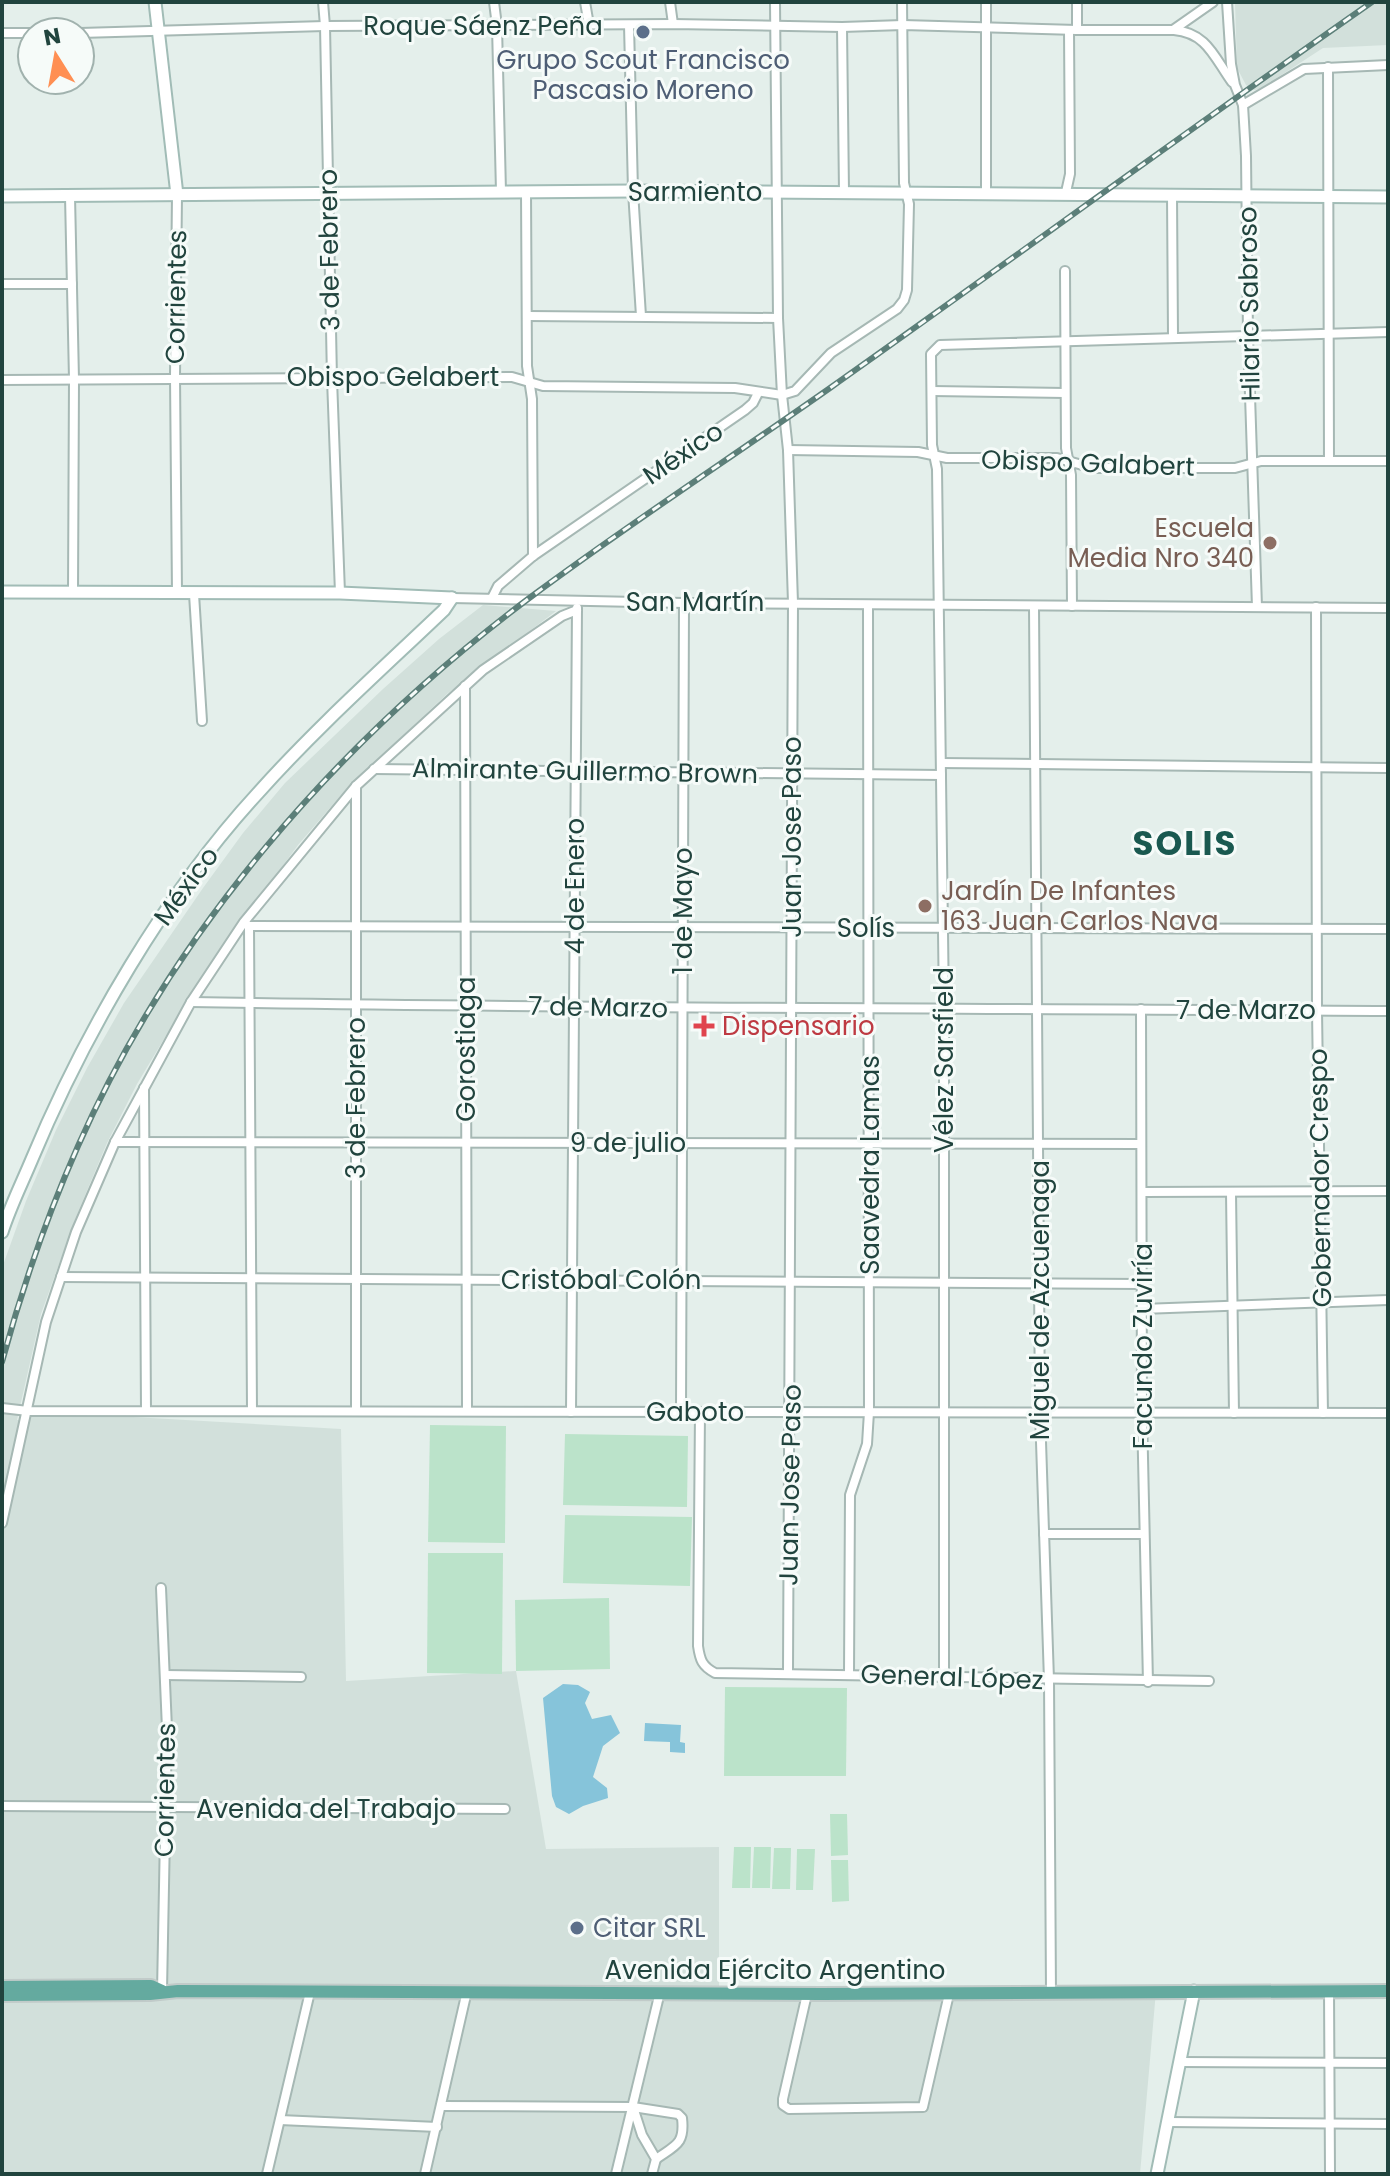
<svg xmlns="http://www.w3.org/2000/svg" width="1390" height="2176" font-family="Poppins,sans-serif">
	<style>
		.built { fill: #d2e0db }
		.green { fill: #bbe3ca }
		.water { fill: #86c4da }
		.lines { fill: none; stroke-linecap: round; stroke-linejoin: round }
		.street-casing { stroke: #a6b8b4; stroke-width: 12 }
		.secondary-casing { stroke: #a1bcb6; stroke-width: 15 }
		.primary-casing { stroke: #c1cbc9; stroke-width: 16 }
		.street { stroke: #fff; stroke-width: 8 }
		.secondary { stroke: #fff; stroke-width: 11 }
		.primary { stroke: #64aa9f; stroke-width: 12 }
		.rail-casing { stroke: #5c7f79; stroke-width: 6 }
		.rail { stroke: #f6fbf9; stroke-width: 3; stroke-dasharray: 9; stroke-linecap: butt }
		.service-dot { fill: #5c6f8a; stroke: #f6fbf9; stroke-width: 3 }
		.education-dot { fill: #8d6e63; stroke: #f6fbf9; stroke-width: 3 }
		.health-dot { fill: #e0444e; stroke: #f6fbf9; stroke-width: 3 }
		.labels { text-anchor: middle; stroke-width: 6; stroke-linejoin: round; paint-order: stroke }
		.street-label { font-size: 26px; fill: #21443e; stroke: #f6fbf9 }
		.service-label { font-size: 26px; fill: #4e5e75; stroke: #f6fbf9 }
		.education-label { font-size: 26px; fill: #785e54; stroke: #f6fbf9; text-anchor: end }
		.health-label { font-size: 26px; fill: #be3a42; stroke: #f6fbf9; text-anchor: start }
		.district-label { font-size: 34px; font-weight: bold; letter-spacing: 2px; fill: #1a5950; stroke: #f6fbf9 }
	</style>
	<rect width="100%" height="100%" fill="#e4efeb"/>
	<g class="built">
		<path d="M1235 2H1388V45L1323 48 1260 89 1254 90 1246 85 1237 68Z"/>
		<path d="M483 605 556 611 447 694 348 787 298 845 200 979 137 1084 107 1143 76 1217 41 1314 17 1420H25L28 1411 341 1429 346 1681 516 1671 546 1849 719 1847V1993L1156 1991 1140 2174H2V1268L26 1201 56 1130 87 1068 124 1003 203 888 243 833 285 783 383 689 439 639Z"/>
	</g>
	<g class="green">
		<path d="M430 1425 506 1426 505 1543 428 1542Z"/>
		<path d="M565 1434 688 1436 687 1507 563 1505Z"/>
		<path d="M565 1515 692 1517 690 1586 563 1583Z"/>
		<path d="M428 1553H503L502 1674 427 1673Z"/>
		<path d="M609 1598 610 1669 516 1671 515 1600Z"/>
		<path d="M725 1687 847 1688 846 1776H724Z"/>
		<path d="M830 1814H847L848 1855 831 1856Z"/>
		<path d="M734 1847H751L750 1888H732Z"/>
		<path d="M754 1847H771L770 1888H752Z"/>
		<path d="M774 1848H791L790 1889H772Z"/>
		<path d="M797 1849H815L813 1890H796Z"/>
		<path d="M831 1860H848L849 1901 832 1902Z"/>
	</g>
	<g class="water">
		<path d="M563 1684 578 1685 590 1692 585 1703 592 1719 611 1715 620 1733 603 1746 593 1777 607 1788 608 1798 583 1806 569 1814 556 1807 552 1796 543 1698Z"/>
		<path d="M645 1723 681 1725 680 1742 685 1743V1753L670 1752V1742L644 1741Z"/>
	</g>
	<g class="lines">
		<defs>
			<g id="street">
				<path d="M323 2 325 26 332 379 340 593"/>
				<path d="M494 2 497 26 501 192"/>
				<path d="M585 2 589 25"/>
				<path d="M670 2 673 24"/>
				<path d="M775 2 778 318 782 395 788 450 793 603 788 1672"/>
				<path d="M1077 2V30"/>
				<path d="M1227 2 1231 64 1235 85 1243 105 1246 156 1248 335 1257 607"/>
				<path d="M629 25 633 191 641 316"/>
				<path d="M842 27 844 192"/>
				<path d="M1174 30C1207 33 1214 57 1232 82"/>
				<path d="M2 33H32"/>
				<path d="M80 33 325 26 673 24 842 27 903 25 1077 30H1173L1213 2"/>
				<path d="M1328 67 1329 460"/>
				<path d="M1243 105 1304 69 1388 65"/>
				<path d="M526 192 527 366 532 399 533 556"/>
				<path d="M986 192V2"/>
				<path d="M1066 192 1070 174 1069 30"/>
				<path d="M1172 195 1173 336"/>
				<path d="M70 196 74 379 73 593"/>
				<path d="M1065 271 1066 448 1071 475 1072 606"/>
				<path d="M2 284H72"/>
				<path d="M528 316 778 318"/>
				<path d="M2 380 512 377 543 386 735 388 782 395 795 391 831 353 897 309 904 300 907 290 909 204 904 183 902 2"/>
				<path d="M932 391 1065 393"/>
				<path d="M788 450 918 452 947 458H1057L1093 468H1235L1261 461H1388"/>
				<path d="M177 593 175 377 177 195"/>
				<path d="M194 594 202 721"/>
				<path d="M452 598 684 603 1388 608"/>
				<path d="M492 598 498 586 533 556 745 410 753 403 758 393"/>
				<path d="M1034 607 1040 1412 1049 1680 1051 1993"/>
				<path d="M1316 607 1317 1011 1323 1413"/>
				<path d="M465 686 467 1411"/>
				<path d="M941 763 1388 768"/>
				<path d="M374 769 941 775"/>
				<path d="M244 923 249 926 252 1411"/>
				<path d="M249 926 1388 929"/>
				<path d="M191 1002C590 1009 989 1008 1388 1011"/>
				<path d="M1141 1009 1142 1413 1148 1682"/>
				<path d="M144 1088 146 1411"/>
				<path d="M115 1142 1141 1144"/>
				<path d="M1143 1192 1388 1191"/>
				<path d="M1231 1193 1234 1413"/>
				<path d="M61 1277 1142 1284"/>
				<path d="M1142 1309 1388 1300"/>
				<path d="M2 1408 28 1411 1388 1413"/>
				<path d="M356 1411V786"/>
				<path d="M571 1412 577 608"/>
				<path d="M681 1412 684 603"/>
				<path d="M700 1412 698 1646C700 1660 702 1666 715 1673L1209 1681"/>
				<path d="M2 1523 46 1322 76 1232 115 1142 191 1002 244 922 356 786 483 670 562 616 577 610"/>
				<path d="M1044 1534H1144"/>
				<path d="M161 1588 167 1729 162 1991"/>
				<path d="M165 1675 301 1677"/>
				<path d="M849 1675 850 1495 867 1444 869 1412 868 605"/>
				<path d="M944 1678V1009L937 469 932 445 931 354 940 345 1388 332"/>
				<path d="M2 1806 505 1809"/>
				<path d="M1329 1990 1330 2174"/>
				<path d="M807 1994 783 2099V2105L789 2109 923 2107 949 1994"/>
				<path d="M1181 2062 1388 2063"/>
				<path d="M441 2106 633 2107 678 2114 682 2118C685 2144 676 2145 656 2159"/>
				<path d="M633 2107 642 2135 656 2159 652 2174"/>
				<path d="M280 2120 437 2127"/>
				<path d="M1169 2122 1388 2124"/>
				<path d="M267 2174 310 1992"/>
				<path d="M425 2174 467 1991"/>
				<path d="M616 2174 660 1992"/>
			</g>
			<g id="secondary">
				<path d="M155 2 177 195"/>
				<path d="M2 196 633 191 1388 197"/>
				<path d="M2 592 340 593 452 598"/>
				<path d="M2 1232C10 1207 22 1183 32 1159 85 1032 165 894 258 793 316 728 381 670 444 610L452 598"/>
				<path d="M1157 2174 1194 1991"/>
			</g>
			<g id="primary">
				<path d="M2 1987 151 1986 162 1991"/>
				<path d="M2 1995 150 1994 178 1991 822 1994 1388 1991"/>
			</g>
		</defs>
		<use href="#street" class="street-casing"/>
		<use href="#secondary" class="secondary-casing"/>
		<use href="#primary" class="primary-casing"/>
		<use href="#street" class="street"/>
		<use href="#secondary" class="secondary"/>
		<use href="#primary" class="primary"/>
		<defs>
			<path id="rail" d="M2 1362C22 1288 47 1216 78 1146 174 929 339 741 528 599 626 526 729 459 830 388 1011 260 1190 129 1372 2"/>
		</defs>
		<use href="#rail" class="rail-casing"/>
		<use href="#rail" class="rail"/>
	</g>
	<g class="service-dot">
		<circle cx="643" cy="32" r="8"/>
		<circle cx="577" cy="1928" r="8"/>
	</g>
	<g class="education-dot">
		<circle cx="1270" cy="543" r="8"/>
		<circle cx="925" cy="906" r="8"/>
	</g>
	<path class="health-dot" d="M700 1014h8v8h8v8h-8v8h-8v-8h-8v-8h8z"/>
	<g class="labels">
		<g class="street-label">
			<text x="483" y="35">Roque Sáenz Peña</text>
			<text x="695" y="201">Sarmiento</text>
			<text transform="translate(329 250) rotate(-91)" y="9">3 de Febrero</text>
			<text transform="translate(176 297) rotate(-89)" y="9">Corrientes</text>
			<text transform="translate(1249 304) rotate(-91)" y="9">Hilario Sabroso</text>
			<text x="393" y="386">Obispo Gelabert</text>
			<text transform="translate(683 453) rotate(-34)" y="9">México</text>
			<text transform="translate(1088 463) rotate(2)" y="9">Obispo Galabert</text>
			<text x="695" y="611">San Martín</text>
			<text transform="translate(585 771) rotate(1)" y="9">Almirante Guillermo Brown</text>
			<text transform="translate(792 837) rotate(-90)" y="9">Juan Jose Paso</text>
			<text transform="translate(186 886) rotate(-54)" y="9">México</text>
			<text transform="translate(575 886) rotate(-90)" y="9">4 de Enero</text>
			<text transform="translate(683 911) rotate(-90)" y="9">1 de Mayo</text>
			<text x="866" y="937">Solís</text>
			<text transform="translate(598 1007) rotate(1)" y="9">7 de Marzo</text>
			<text x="1246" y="1019">7 de Marzo</text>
			<text transform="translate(466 1049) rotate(-90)" y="9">Gorostiaga</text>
			<text transform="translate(944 1060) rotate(-90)" y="9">Vélez Sarsfield</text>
			<text transform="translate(356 1098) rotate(-90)" y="9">3 de Febrero</text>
			<text x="628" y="1152">9 de julio</text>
			<text transform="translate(870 1165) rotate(-90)" y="9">Saavedra Lamas</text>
			<text transform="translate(1320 1178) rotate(-91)" y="9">Gobernador Crespo</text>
			<text x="601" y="1289">Cristóbal Colón</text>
			<text transform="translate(1040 1300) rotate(-90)" y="9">Miguel de Azcuenaga</text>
			<text transform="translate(1143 1346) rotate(-90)" y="9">Facundo Zuviría</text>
			<text x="695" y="1421">Gaboto</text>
			<text transform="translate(790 1485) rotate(-89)" y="9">Juan Jose Paso</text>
			<text transform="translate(952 1677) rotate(2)" y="9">General López</text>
			<text transform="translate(165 1790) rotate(-89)" y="9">Corrientes</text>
			<text x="326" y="1818">Avenida del Trabajo</text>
			<text x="775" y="1979">Avenida Ejército Argentino</text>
		</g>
		<g class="service-label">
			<text x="643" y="69">Grupo Scout Francisco<tspan x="643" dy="30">Pascasio Moreno</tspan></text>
			<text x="593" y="1937" text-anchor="start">Citar SRL</text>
		</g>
		<g class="education-label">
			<text x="1254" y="537">Escuela<tspan x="1254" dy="30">Media Nro 340</tspan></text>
			<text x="941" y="900" text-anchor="start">Jardín De Infantes<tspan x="941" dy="30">163 Juan Carlos Nava</tspan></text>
		</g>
		<g class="health-label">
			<text x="722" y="1035">Dispensario</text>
		</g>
		<g class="district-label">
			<text x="1185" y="855">SOLIS</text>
		</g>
	</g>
	<rect width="1390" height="2176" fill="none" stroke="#21443e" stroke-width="8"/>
	<g transform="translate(56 56) rotate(349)"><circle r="38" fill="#f6fbf9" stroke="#a1b2ae" stroke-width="2"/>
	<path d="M0-6L14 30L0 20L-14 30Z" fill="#ff8f53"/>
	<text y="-12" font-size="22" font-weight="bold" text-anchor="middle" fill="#21443e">N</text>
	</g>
</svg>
